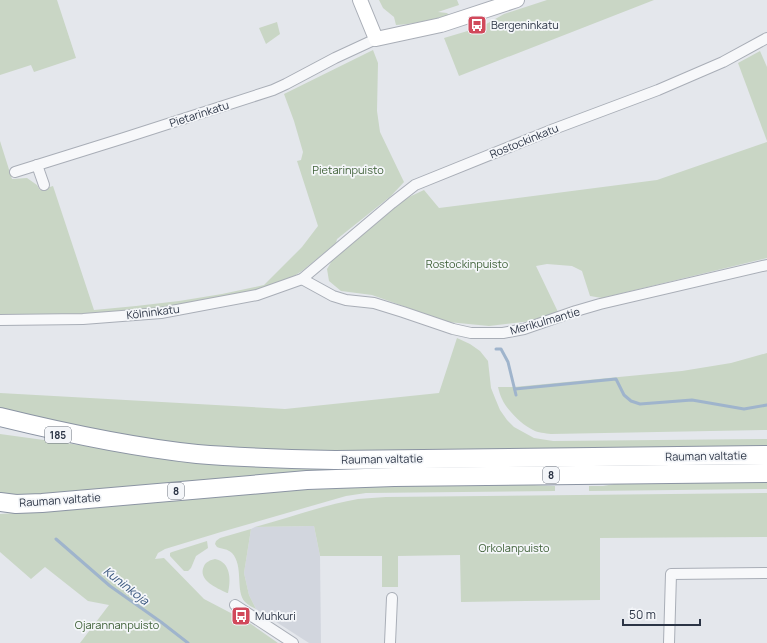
<svg xmlns="http://www.w3.org/2000/svg" width="767" height="643" font-family="Manrope,sans-serif">
	<style>
		.built { fill: #d2d6de }
		.green { fill: #c9d6c5 }
		.lines { fill: none; stroke-linecap: round; stroke-linejoin: round }
		.stream { stroke: #9fb4cc; stroke-width: 3 }
		.street-casing { stroke: #a9aeb7; stroke-width: 12 }
		.secondary-casing { stroke: #a9aeb7; stroke-width: 16 }
		.highway-casing { stroke: #8b94a3; stroke-width: 20 }
		.street { stroke: #f7f8fa; stroke-width: 10 }
		.secondary { stroke: #fff; stroke-width: 14 }
		.highway { stroke: #fff; stroke-width: 18 }
		.labels { text-anchor: middle; stroke-width: 3.5; stroke-linejoin: round; paint-order: stroke }
		.shield { fill: #f4f6f9; stroke: #676e7b; stroke-width: 1 }
		.shield-label { font-size: 10px; font-weight: bold; fill: #2b3445 }
		.poi-label { font-size: 11px; fill: #2b3445; stroke: #f4f6f9; text-anchor: start }
		.street-label { font-size: 11px; fill: #2b3445; stroke: #f4f6f9 }
		.park-label { font-size: 11px; fill: #3f6138; stroke: #f4f6f9 }
		.water-label { font-size: 12px; font-style: italic; fill: #34527a; stroke: #f4f6f9 }
	</style>
	<rect width="100%" height="100%" fill="#e4e7ec"/>
	<path class="built" d="M314 526 320 556 321 643H309L256 609 249 595 244 573 251 529 255 527Z"/>
	<g class="green">
		<path d="M0 0H57L76 58 34 72 31 65 0 75Z"/>
		<path d="M379 0H457L459 5 438 12 447 13 449 15C431 20 414 24 396 25L394 17 383 8Z"/>
		<path d="M547 0H654L459 76 444 38 481 27 504 14Z"/>
		<path d="M277 22 280 34 266 44 259 28Z"/>
		<path d="M373 50 378 63 377 111 380 132 404 182 391 196 337 239 336 243 302 271 286 281 258 290 180 305 148 309 83 314 18 316 0 315V141L12 179 27 178 37 185 40 190 53 186 94 310 136 306 179 301 222 294 264 285 302 247 318 226 297 161 301 160 303 152 294 121 284 94Z"/>
		<path d="M760 51 767 67V141L738 63Z"/>
		<path d="M767 142V258L602 298 590 296 582 271 572 266 547 264 536 266 558 312 531 321 489 326 448 322 372 295 341 291 329 281 327 269 333 259 393 207 409 197 424 190 439 208 657 180Z"/>
		<path d="M457 338 470 344 480 351 488 361 491 388 495 398 500 410 507 420 514 427 534 438 553 441 767 439V446L336 451 213 448 128 436 0 409V393L285 409 439 393Z"/>
		<path d="M767 353V430L551 434C545 433 538 433 533 430 522 425 507 410 502 399 500 395 499 391 498 387H514L682 371 731 363Z"/>
		<path d="M0 434 175 458 767 461V467L41 496H0Z"/>
		<path d="M767 481V489L589 491V486H603L626 482Z"/>
		<path d="M509 484 555 486V491L366 493 346 496 221 532 165 549 158 553 155 559 164 558 204 599 248 622 278 643H80L109 605 88 601 45 567 31 579 0 552V514L84 509 191 498 299 490 409 485Z"/>
		<path d="M767 493V537L600 538V600L461 602 460 555 398 556V587H382V556H320L314 526 255 527C288 518 324 505 358 499 367 498 376 498 386 497Z"/>
		<path d="M251 529 244 573 249 595 256 609C252 607 248 605 245 602 235 591 244 566 232 553 228 549 222 549 217 547L215 544 216 541 220 538Z"/>
		<path d="M207 541 208 548 196 556 191 568 188 571H184L170 556V553L172 552Z"/>
		<path d="M215 559C231 562 231 580 228 593H227C217 588 197 580 204 566 206 562 210 560 215 559Z"/>
	</g>
	<g class="lines">
		<g class="stream">
			<path d="M496 349H501L508 362 516 395"/>
			<path d="M515 389 616 379 624 395 631 401 640 404 692 400 744 409 767 405"/>
			<path d="M56 539 110 586 161 622 188 643"/>
		</g>
		<defs>
			<g id="street">
				<path d="M37 165 44 185"/>
				<path d="M15 172 124 138 273 90 286 84 335 58 376 39"/>
				<path d="M302 279 333 296 346 300 374 303 403 312 453 329 471 333H503L524 329 576 311 600 304 767 265"/>
				<path d="M0 320 83 319 161 313 257 295 302 279 392 203 415 185 554 129 658 90 723 62 767 38"/>
				<path d="M235 605 293 643"/>
				<path d="M390 643 392 598"/>
				<path d="M669 643 671 574 767 573"/>
			</g>
			<path id="secondary" d="M360 0 376 39 441 25 517 0"/>
			<g id="highway">
				<path d="M0 417C65 433 130 447 197 454 243 458 290 459 336 460L767 455"/>
				<path d="M0 502 16 504 42 503 307 480 394 477 767 473"/>
			</g>
		</defs>
		<use href="#street" class="street-casing"/>
		<use href="#secondary" class="secondary-casing"/>
		<use href="#highway" class="highway-casing"/>
		<use href="#street" class="street"/>
		<use href="#secondary" class="secondary"/>
		<use href="#highway" class="highway"/>
	</g>
	<defs>
		<symbol id="bus-square" viewBox="-11 -11 22 22"><rect x="-9" y="-9" width="18" height="18" rx="4" fill="#d1495b" stroke="#f4f6f9"/><path d="M-5-6H5V4H4V6H2V4H-2V6H-4V4H-5ZM-3.5-4V0h7V-4ZM-3.5 1.2v1.5H-2V1.2ZM2 1.2v1.5H3.5V1.2Z" fill="#fff"/></symbol>
	</defs>
	<g fill-rule="evenodd">
		<use href="#bus-square" x="466" y="14" width="22" height="22"/>
		<use href="#bus-square" x="230" y="605" width="22" height="22"/>
	</g>
	<g class="labels">
		<g class="shield">
			<rect x="45" y="427" width="26" height="16" rx="3"/>
			<rect x="543" y="467" width="16" height="16" rx="3"/>
			<rect x="168" y="483" width="16" height="16" rx="3"/>
		</g>
		<g class="shield-label">
			<text x="58" y="439">185</text>
			<text x="551" y="479">8</text>
			<text x="176" y="495">8</text>
		</g>
		<g class="poi-label">
			<text x="491" y="29">Bergeninkatu</text>
			<text x="255" y="620">Muhkuri</text>
		</g>
		<g class="street-label">
			<text transform="translate(199 114) rotate(-18)" y="4">Pietarinkatu</text>
			<text transform="translate(524 141) rotate(-22)" y="4">Rostockinkatu</text>
			<text transform="translate(153 312) rotate(-7)" y="4">Kölninkatu</text>
			<text transform="translate(545 321) rotate(-16)" y="4">Merikulmantie</text>
			<text transform="translate(706 456) rotate(-1)" y="4">Rauman valtatie</text>
			<text transform="translate(382 459) rotate(-1)" y="4">Rauman valtatie</text>
			<text transform="translate(60 500) rotate(-4)" y="4">Rauman valtatie</text>
		</g>
		<g class="park-label">
			<text x="348" y="174">Pietarinpuisto</text>
			<text x="467" y="268">Rostockinpuisto</text>
			<text x="514" y="552">Orkolanpuisto</text>
			<text x="117" y="629">Ojarannanpuisto</text>
		</g>
		<g class="water-label">
			<text transform="translate(126 586) rotate(38)" y="4">Kuninkoja</text>
		</g>
	</g>
	<path d="M623 619v6h77v-6" fill="none" stroke="#2b3445" stroke-width="2"/>
	<text x="629" y="619" font-size="12" fill="#2b3445" stroke="#f4f6f9" stroke-width="3" paint-order="stroke">50 m</text>
</svg>
